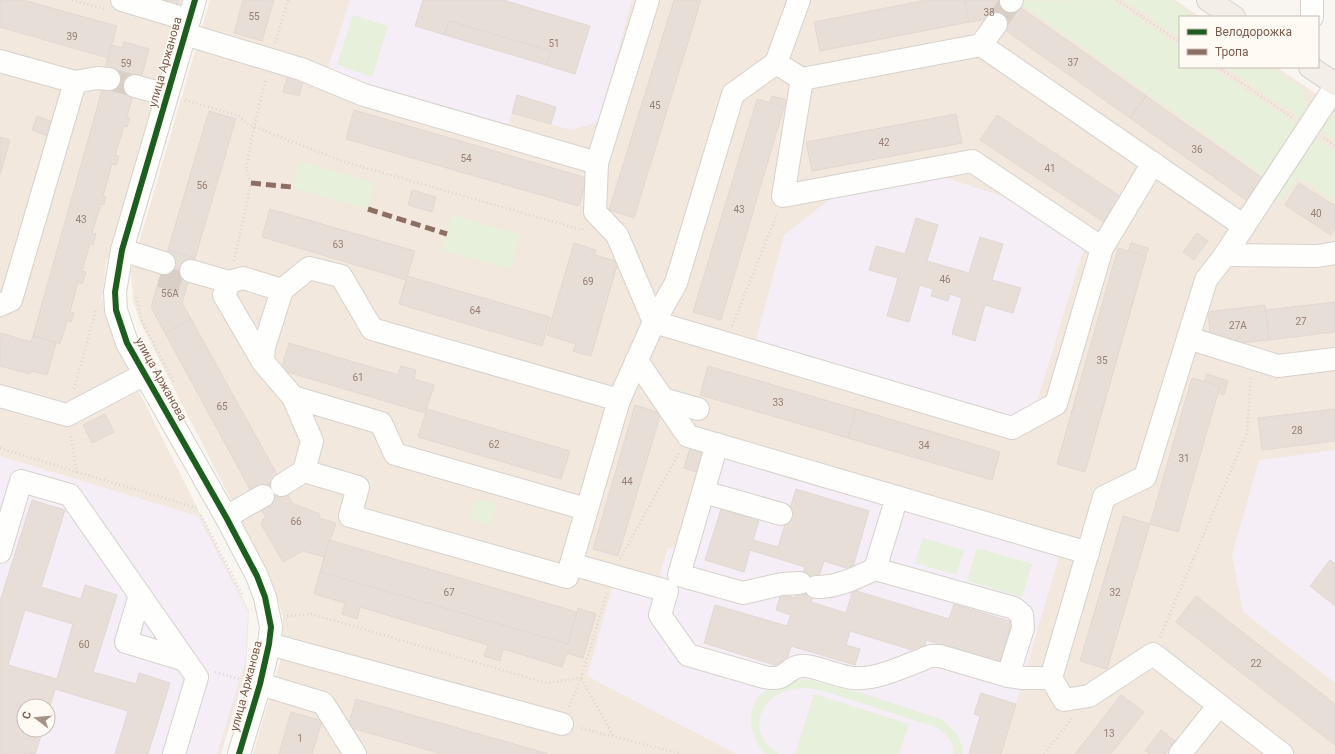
<svg xmlns="http://www.w3.org/2000/svg" width="1335" height="754" font-family="Roboto,sans-serif">
	<style>
		.residential { fill: #f2e8de; fill-rule: evenodd }
		.education { fill: #f6eef6; fill-rule: evenodd }
		.green { fill: #e7f0db }
		.building { fill: #e6ded7; stroke: #e2d8d2; fill-rule: evenodd }
		.lines { fill: none; stroke-linecap: round; stroke-linejoin: round }
		.minor-tunnel { stroke: #d9cfc7; stroke-width: 22; stroke-dasharray: 22 11; stroke-linecap: butt }
		.minor-casing { stroke: #d7d1cb; stroke-width: 24 }
		.major-casing { stroke: #dad1cc; stroke-width: 24 }
		.path { stroke: #dcd5d0; stroke-width: 2.5; stroke-dasharray: 1 3; stroke-linecap: butt }
		.minor { stroke: #fefefd; stroke-width: 22 }
		.major { stroke: #f3eee8; stroke-width: 22 }
		.quiet { stroke: #8d6e63; stroke-width: 5; stroke-dasharray: 10 5; stroke-linecap: butt }
		.cycleway-casing { stroke: #fffaf3; stroke-width: 8 }
		.cycleway { stroke: #1b5e20; stroke-width: 6 }
		.labels { text-anchor: middle; stroke-width: 3; stroke-linejoin: round; paint-order: stroke }
		.number-label { font-size: 10px; fill: #977e72 }
		.street-label { font-size: 12px; fill: #7a5c4d; stroke: #fffaf3 }
	</style>
	<rect width="100%" height="100%" fill="#f9f5f0"/>
	<g class="residential">
		<path d="M0 0H186L106 264 102 299 114 342 249 611 246 670 221 754H0ZM24 706H48V730H24Z"/>
		<path d="M210 0H1175L1200 17H1180V67H1276L1335 106V754H253L282 655 283 617 271 578 140 322 133 300 131 270Z"/>
	</g>
	<g class="education">
		<path d="M350 0H632L598 122 571 130 512 113 507 129 327 71Z"/>
		<path d="M943 177 1012 199 1084 247 1037 402 1010 422 804 361 800 353 756 340 784 235 834 196Z"/>
		<path d="M706 448 1061 550 1001 754H736L587 676 618 567 659 578 667 549 678 546Z"/>
		<path d="M1335 450V683L1243 612 1232 555 1259 460Z"/>
		<path d="M0 456 198 516 248 612 245 662 217 754H0ZM24 706H48V730H24Z"/>
	</g>
	<g class="green">
		<path d="M1111 0 1180 46V67H1211L1299 126 1267 178 1017 1Z"/>
		<path d="M1123 0H1171L1196 17H1180V38Z"/>
		<path d="M353 15 388 26 372 77 337 65Z"/>
		<path d="M1224 67H1271L1303 89 1306 107 1303 120Z"/>
		<path d="M1330 112H1335V141L1316 128Z"/>
		<path d="M1311 135 1335 151V202L1297 177 1281 202 1273 197Z"/>
		<path d="M300 161 375 183 368 209 292 187Z"/>
		<path d="M452 215 520 235 510 269 442 250Z"/>
		<path d="M476 498 496 504 490 525 469 519Z"/>
		<path d="M923 538 964 550 956 575 915 563Z"/>
		<path d="M977 548 1032 564 1022 597 967 581Z"/>
		<path d="M807 679 858 692 943 720 956 733 963 747 962 754H953C955 742 946 735 938 728 907 718 876 707 845 698 833 694 819 689 806 688 765 686 739 729 779 754H765C746 732 744 701 773 685 783 680 796 680 807 679Z"/>
		<path d="M814 694 909 724 899 754H795Z"/>
	</g>
	<g class="building">
		<path d="M0 0H23L117 26 108 58 0 27Z"/>
		<path d="M155 0H179L177 6Z"/>
		<path d="M243 0H274L262 41 234 33Z"/>
		<path d="M423 0H503L590 26 575 74 546 65 551 51 449 21 445 35 415 26Z"/>
		<path d="M674 0H701L634 218 609 210Z"/>
		<path d="M927 0H964L969 22 820 51 814 22Z"/>
		<path d="M964 0H1010L1017 5 1001 27 989 19 969 22Z"/>
		<path d="M1017 5 1146 96 1130 118 1001 27Z"/>
		<path d="M449 21 551 51 546 65 445 35Z"/>
		<path d="M124 42 149 49 140 82 134 91 108 84 105 68 111 45 122 48Z"/>
		<path d="M289 71 305 75 299 96 283 92Z"/>
		<path d="M104 83 134 91 127 117 130 118 127 127 124 126 115 155 119 156 116 165 112 164 103 196 106 197 104 205 101 204 92 233 96 234 93 245 90 244 82 271 86 272 82 284 78 282 70 312 74 313 71 322 67 321 60 344 33 336Z"/>
		<path d="M517 95 556 107 551 124 512 113Z"/>
		<path d="M772 96 787 100 784 107 770 103Z"/>
		<path d="M1146 96 1265 180 1249 202 1130 118Z"/>
		<path d="M757 99 784 107 721 320 693 312Z"/>
		<path d="M354 110 587 178 579 206 346 139Z"/>
		<path d="M209 111 236 119 195 258 168 250Z"/>
		<path d="M956 114 962 143 812 171 806 142Z"/>
		<path d="M997 115 1121 197 1104 222 980 140Z"/>
		<path d="M37 116 58 124 52 138 32 130Z"/>
		<path d="M0 137 10 140 0 175Z"/>
		<path d="M1299 183 1335 206V228L1331 235 1285 205Z"/>
		<path d="M412 190 436 197 432 212 408 205Z"/>
		<path d="M270 209 415 251 406 280 262 237Z"/>
		<path d="M916 218 938 225 927 261 969 273 980 237 1003 244 992 280 1021 288 1013 313 985 305 975 341 952 334 962 298 950 294 948 301 931 296 933 289 920 285 909 322 887 316 898 278 869 270 876 246 905 254Z"/>
		<path d="M1197 233 1208 241 1194 260 1183 252Z"/>
		<path d="M574 243 596 250 595 255 618 262 591 356 573 351 576 344 547 335Z"/>
		<path d="M1131 243 1148 248 1146 256 1128 251Z"/>
		<path d="M1118 248 1146 256 1085 472 1057 464Z"/>
		<path d="M168 250 195 258 182 303 191 319 165 333 151 307Z"/>
		<path d="M407 276 550 317 542 346 399 304Z"/>
		<path d="M1335 302V332L1269 340 1266 310Z"/>
		<path d="M1265 305 1269 340 1230 344 1229 338 1211 341 1208 312Z"/>
		<path d="M191 319 279 478 252 493 165 333Z"/>
		<path d="M1 333 31 342 33 336 56 343 47 375 31 371 30 374 0 366Z"/>
		<path d="M289 343 398 375 401 366 416 370 414 379 434 385 425 413 281 370Z"/>
		<path d="M708 366 856 409 848 438 700 395Z"/>
		<path d="M1207 374 1228 381 1224 395 1218 393 1220 386 1204 382Z"/>
		<path d="M1192 378 1220 386 1178 532 1150 524Z"/>
		<path d="M635 405 661 413 618 556 593 549Z"/>
		<path d="M427 409 570 451 561 479 418 437Z"/>
		<path d="M856 409 1000 452 992 480 848 438Z"/>
		<path d="M1335 409V441L1262 450 1258 418Z"/>
		<path d="M105 414 114 432 92 443 83 425Z"/>
		<path d="M691 444 706 448 699 473 684 468Z"/>
		<path d="M279 478 292 503 320 514 319 518 336 523 324 557 303 551 283 562 261 524 263 519 266 518 262 511 257 509 259 489Z"/>
		<path d="M796 489 869 511 852 570 824 561 811 602 846 613 853 590 949 619 954 604 1012 622 1000 662 926 640 922 653 850 631 846 645 860 649 855 665 791 646 784 668 704 643 715 605 787 626 791 615 776 610 781 593 795 598 805 567 750 550 744 572 705 560 721 509 759 521 753 540 778 547Z"/>
		<path d="M32 500 65 510 41 587 81 599 85 585 117 595 93 672 136 684 139 673 170 683 148 754H115L128 711 55 689 48 713V706H24V730H43L35 754 27 753V754H0V601ZM25 610 73 624 57 679 8 665Z"/>
		<path d="M1123 516 1150 524 1107 669 1080 661Z"/>
		<path d="M329 540 577 612 568 644 320 572Z"/>
		<path d="M1330 560 1335 564V606L1310 586Z"/>
		<path d="M320 572 568 644 578 608 596 614 583 658 567 653 562 667 503 649 500 661 484 656 488 645 360 607 357 619 342 614 345 603 314 594Z"/>
		<path d="M1196 596 1335 704V745L1176 622Z"/>
		<path d="M981 693 1016 704 1001 754H969L980 716 974 714Z"/>
		<path d="M1121 695 1144 712 1111 754H1075Z"/>
		<path d="M356 699 549 754H442L348 727Z"/>
		<path d="M291 712 322 721 312 754H279Z"/>
		<path d="M1161 730 1175 741 1165 754H1150L1145 751Z"/>
	</g>
	<g class="lines">
		<g class="minor-tunnel">
			<path d="M996 24 1011 1"/>
			<path d="M109 79 135 86"/>
			<path d="M160 276 187 284"/>
		</g>
		<defs>
			<g id="minor">
				<path d="M122 0 189 20"/>
				<path d="M195 0 122 250 115 292 116 310 127 343 226 517 257 576 265 597 271 627 269 644 260 684 239 754"/>
				<path d="M799 0 776 63 802 79 981 45 1244 226"/>
				<path d="M1312 0V17"/>
				<path d="M1011 1 1012 0"/>
				<path d="M185 34 301 69 364 95 597 163"/>
				<path d="M981 45 996 24"/>
				<path d="M0 61 75 82 11 300 0 305"/>
				<path d="M776 63 733 94 676 283 654 322 1012 428 1056 404 1102 248 1153 163"/>
				<path d="M802 79 783 196 972 161 1102 248"/>
				<path d="M75 82 97 78 109 79"/>
				<path d="M135 86 167 95"/>
				<path d="M122 250 164 263"/>
				<path d="M1225 255 1317 256 1335 253"/>
				<path d="M191 271 229 282"/>
				<path d="M1188 338 1278 366 1335 359"/>
				<path d="M637 361 688 436 1088 553"/>
				<path d="M263 362 224 295 229 282 243 278 282 290"/>
				<path d="M0 396 67 415 145 374"/>
				<path d="M293 397 381 423 395 454 586 509"/>
				<path d="M663 399 698 409"/>
				<path d="M619 400 654 322 617 235 595 212 597 163 648 0"/>
				<path d="M717 444 679 575 743 593 782 584 800 583"/>
				<path d="M282 485 304 471"/>
				<path d="M704 492 781 514"/>
				<path d="M226 517 263 496"/>
				<path d="M0 552 21 481 70 495 197 677 174 754"/>
				<path d="M571 564 619 400 372 329 341 276 309 268 282 290 264 347 263 362 293 397 312 441 304 471 358 487 350 516 567 577 571 564 667 591 660 615 688 655 764 677C788 682 784 668 801 666 811 664 841 678 855 678 878 680 909 664 931 656H940L1008 676 1023 628 1022 615 1014 608 875 569"/>
				<path d="M816 587C838 587 856 578 875 569L897 497"/>
				<path d="M140 595 126 642 185 660"/>
				<path d="M269 644 562 724"/>
				<path d="M1008 676 1023 678H1051"/>
				<path d="M260 684 323 703 355 754"/>
				<path d="M1180 754 1219 705"/>
				<path d="M1282 754 1153 654 1089 696 1064 700 1051 678 1104 497 1145 477 1206 280 1225 255 1335 87"/>
			</g>
			<g id="major">
				<path d="M1208 0 1234 17"/>
				<path d="M1310 67 1335 84"/>
			</g>
		</defs>
		<use href="#minor" class="minor-casing"/>
		<use href="#major" class="major-casing"/>
		<g class="path">
			<path d="M72 0 105 9"/>
			<path d="M1117 0 1180 42"/>
			<path d="M275 43 288 0"/>
			<path d="M1218 67 1293 118"/>
			<path d="M185 100 239 116 247 124 342 161 582 230 584 227"/>
			<path d="M1324 138 1335 146"/>
			<path d="M234 261 251 183 246 169 254 127 266 79"/>
			<path d="M136 297 142 321 174 383"/>
			<path d="M732 326 777 214"/>
			<path d="M74 389 96 309"/>
			<path d="M0 448 77 472 70 433"/>
			<path d="M77 472 197 508"/>
			<path d="M201 515 242 594"/>
			<path d="M620 559 680 451"/>
			<path d="M287 616 312 614 546 683 581 678 607 593"/>
			<path d="M1160 637 1247 433 1251 376"/>
			<path d="M215 672 240 679"/>
			<path d="M569 707 581 678 614 737"/>
			<path d="M581 728 681 754"/>
			<path d="M1044 754 1072 718"/>
		</g>
		<use href="#minor" class="minor"/>
		<use href="#major" class="major"/>
		<g class="quiet">
			<path d="M251 183 292 187"/>
			<path d="M368 209 447 234"/>
		</g>
		<defs>
			<path id="cycleway" d="M195 0 122 250 115 292 116 310 127 343 226 517 257 576 265 597 271 627 269 644 260 684 239 754"/>
		</defs>
		<use href="#cycleway" class="cycleway-casing"/>
		<use href="#cycleway" class="cycleway"/>
	</g>
	<g class="labels">
		<g class="number-label">
			<text x="989" y="16">38</text>
			<text x="254" y="20">55</text>
			<text x="72" y="40">39</text>
			<text x="554" y="47">51</text>
			<text x="1073" y="66">37</text>
			<text x="126" y="67">59</text>
			<text x="655" y="109">45</text>
			<text x="884" y="146">42</text>
			<text x="1197" y="153">36</text>
			<text x="466" y="162">54</text>
			<text x="1050" y="172">41</text>
			<text x="202" y="189">56</text>
			<text x="739" y="213">43</text>
			<text x="1316" y="217">40</text>
			<text x="81" y="223">43</text>
			<text x="338" y="248">63</text>
			<text x="945" y="283">46</text>
			<text x="588" y="285">69</text>
			<text x="170" y="297">56А</text>
			<text x="475" y="314">64</text>
			<text x="1301" y="325">27</text>
			<text x="1238" y="329">27А</text>
			<text x="1102" y="364">35</text>
			<text x="358" y="381">61</text>
			<text x="778" y="406">33</text>
			<text x="222" y="410">65</text>
			<text x="1297" y="434">28</text>
			<text x="494" y="448">62</text>
			<text x="924" y="449">34</text>
			<text x="1184" y="462">31</text>
			<text x="627" y="485">44</text>
			<text x="296" y="525">66</text>
			<text x="449" y="596">67</text>
			<text x="1115" y="596">32</text>
			<text x="84" y="648">60</text>
			<text x="1256" y="667">22</text>
			<text x="1109" y="737">13</text>
			<text x="300" y="742">1</text>
		</g>
		<g class="street-label">
			<text transform="translate(165 62) rotate(-74)" y="4">улица Аржанова</text>
			<text transform="translate(161 379) rotate(61)" y="4">улица Аржанова</text>
			<text transform="translate(246 686) rotate(-75)" y="4">улица Аржанова</text>
		</g>
	</g>
	<rect x="1179" y="16" width="140" height="52" fill="#fffaf3" stroke="#cabbb1"/>
	<rect x="1187" y="29" width="20" height="6" fill="#1b5e20" stroke="#cabbb1"/>
	<text x="1215" y="36" font-size="12" fill="#7a5c4d">Велодорожка</text>
	<rect x="1187" y="49" width="20" height="6" fill="#8d6e63" stroke="#cabbb1"/>
	<text x="1215" y="56" font-size="12" fill="#7a5c4d">Тропа</text>
	<g transform="translate(36 718) rotate(286)"><circle r="19" fill="#fffaf3" stroke="#cabbb1"/>
	<path d="M0-3L7 15L0 10L-7 15Z" fill="#a69286"/>
	<text y="-6" font-size="11" font-weight="bold" text-anchor="middle" fill="#7a5c4d">С</text>
	</g>
</svg>
